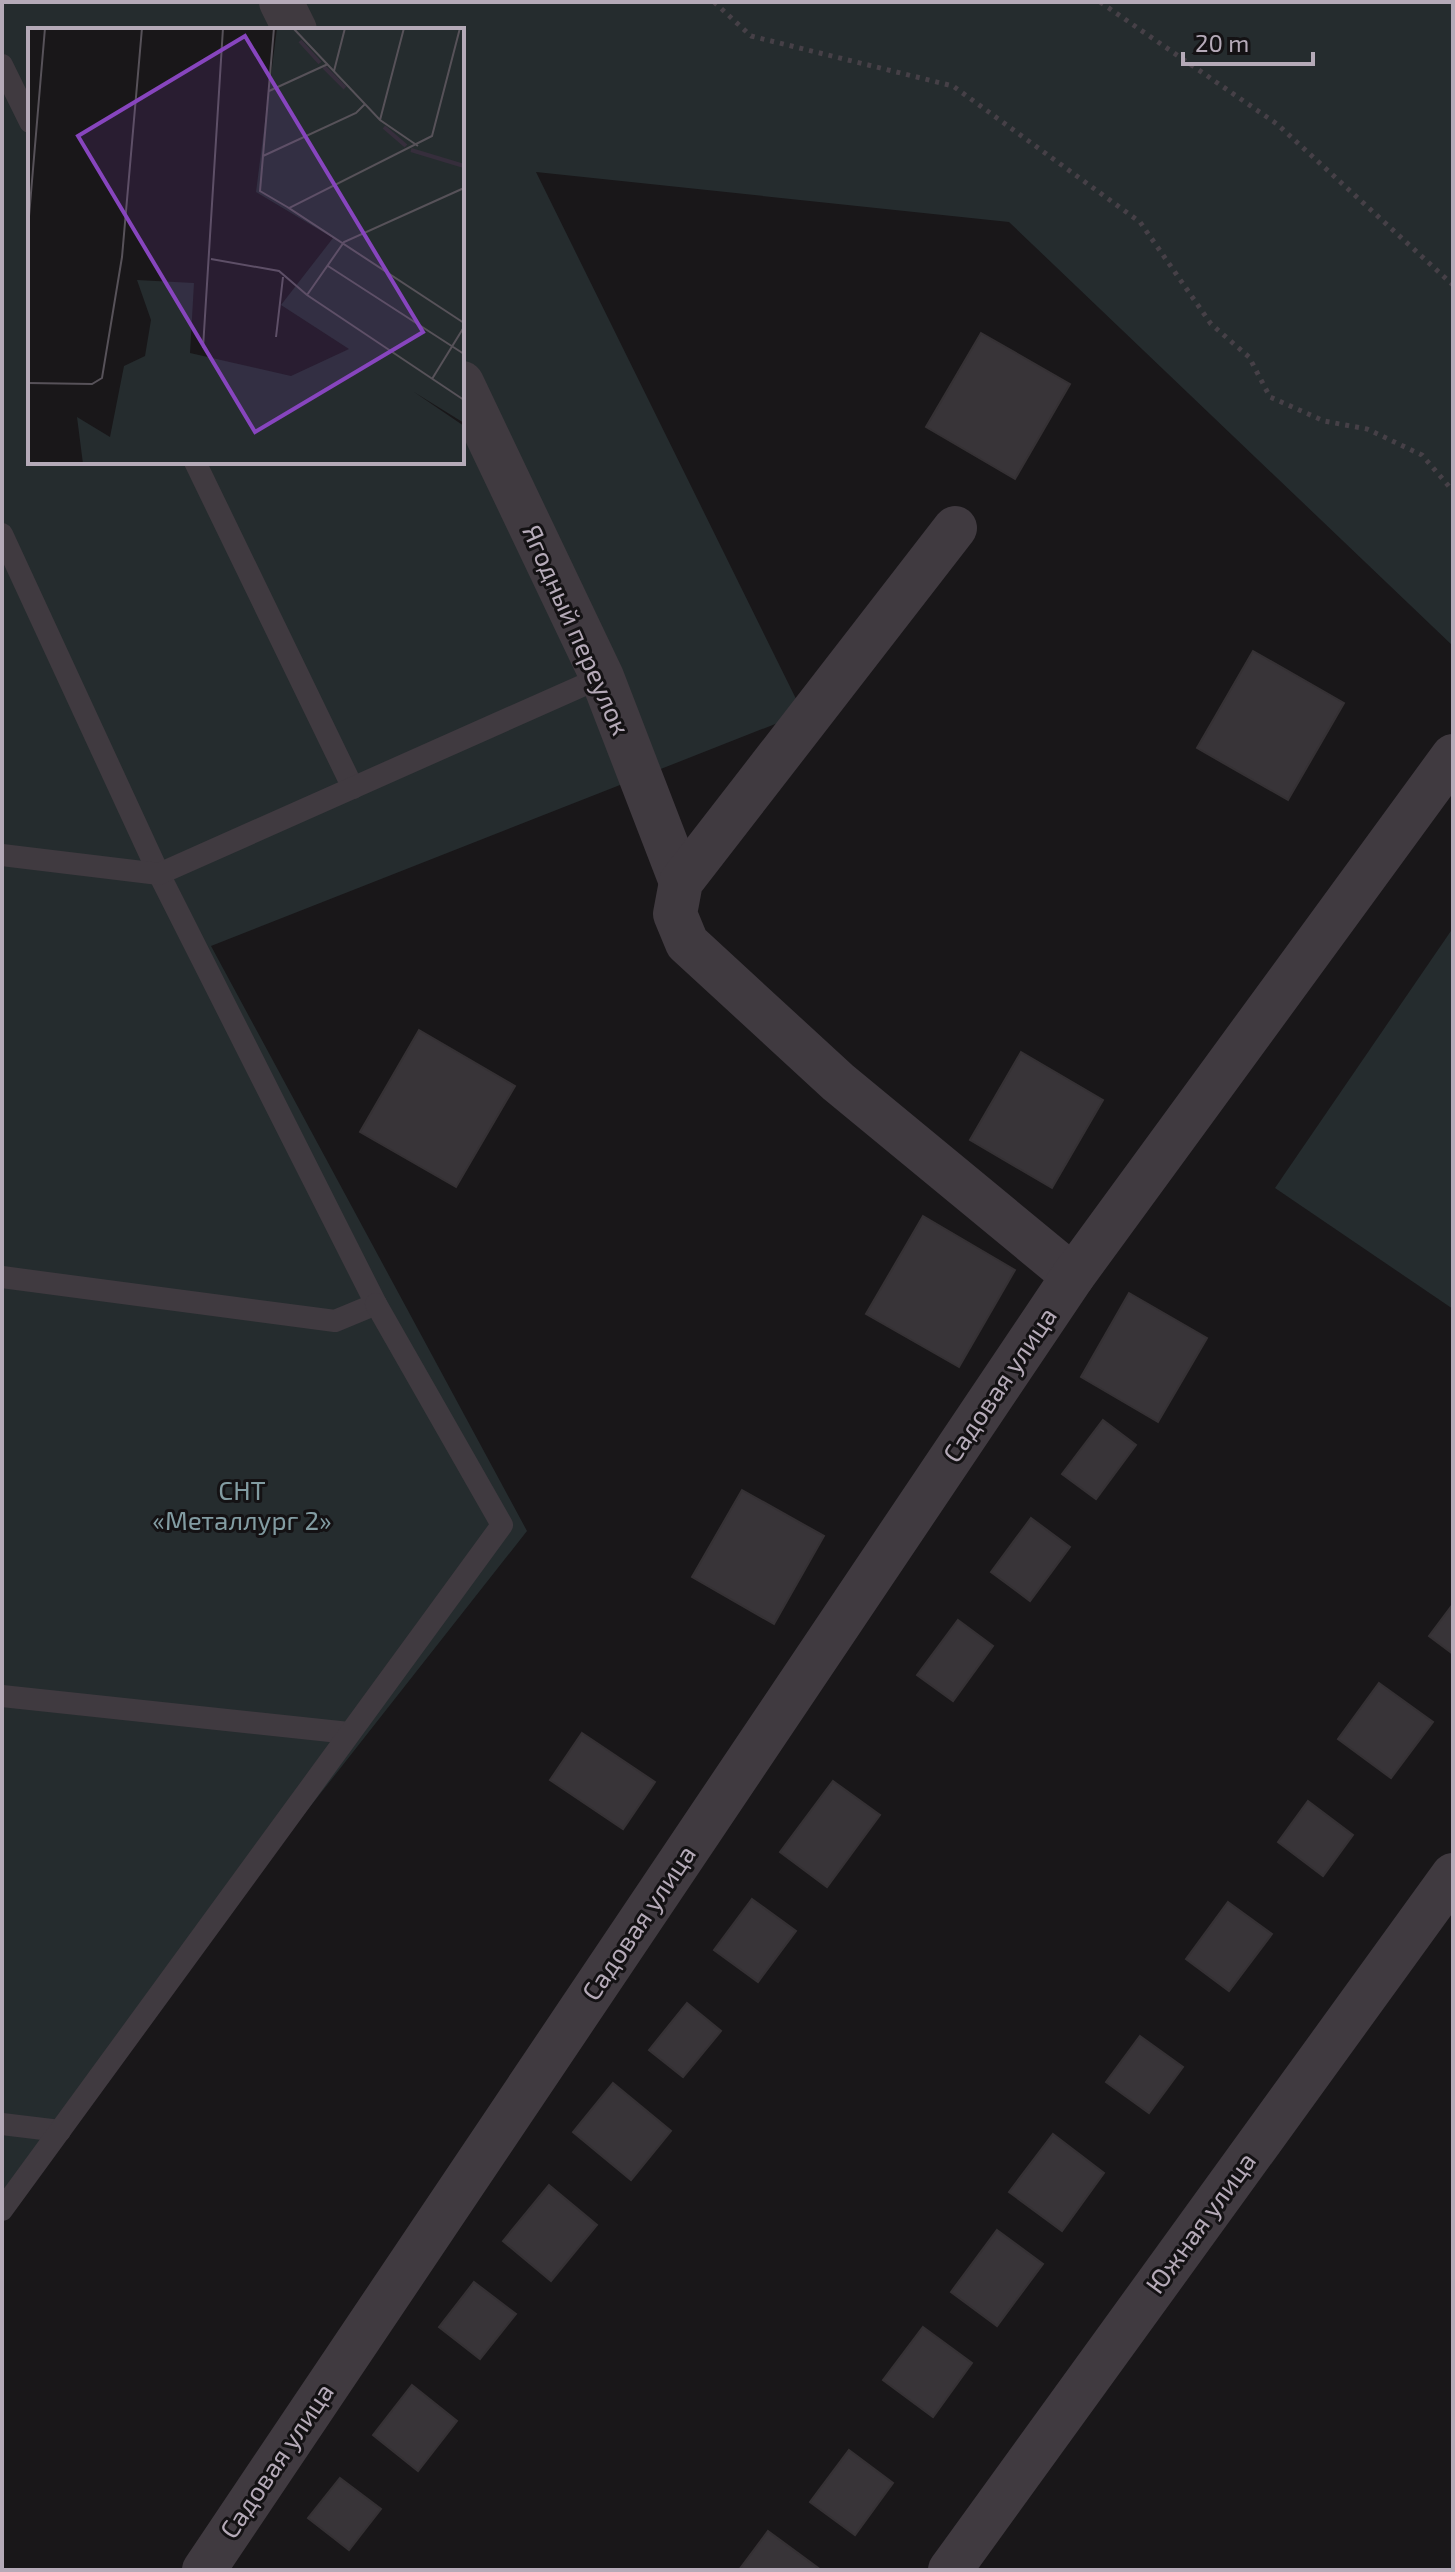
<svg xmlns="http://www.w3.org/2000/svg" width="1455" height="2572" font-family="'Exo 2',sans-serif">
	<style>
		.green { fill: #252c2e; fill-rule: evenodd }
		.building { fill: #383438; stroke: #353134; stroke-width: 2 }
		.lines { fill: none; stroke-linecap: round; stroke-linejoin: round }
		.path { stroke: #464047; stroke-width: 5; stroke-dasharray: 4 6; stroke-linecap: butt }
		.service { stroke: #403a40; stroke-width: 22 }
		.minor { stroke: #403a40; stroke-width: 44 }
		.labels { text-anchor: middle; stroke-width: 6; stroke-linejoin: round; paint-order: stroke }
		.street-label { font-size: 26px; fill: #b5aab8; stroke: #141214 }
		.park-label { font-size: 26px; fill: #829ca2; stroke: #141214 }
		.inset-river { fill: none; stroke: #362e3c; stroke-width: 4 }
		.inset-road { fill: none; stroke: #575259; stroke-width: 2 }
		.view { fill: #8745be; fill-opacity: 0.15; stroke: #8745be; stroke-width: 4 }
		.inset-edge { fill: none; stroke: #b5aab8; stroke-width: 4 }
	</style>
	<rect width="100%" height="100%" fill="#191719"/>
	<g class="green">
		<path d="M2 2H1453V646L1009 222 536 172 803 713 211 946 527 1531 2 2198ZM30 30H462V462H30Z"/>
		<path d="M1453 928V1309L1275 1188Z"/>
	</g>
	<g class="building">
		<path d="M981 333 1070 384 1015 479 926 427Z"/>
		<path d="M1253 651 1344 703 1288 800 1197 748Z"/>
		<path d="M419 1030 515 1086 456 1187 360 1132Z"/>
		<path d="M1021 1052 1103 1100 1052 1188 970 1140Z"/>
		<path d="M923 1216 1015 1270 959 1367 866 1314Z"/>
		<path d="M1129 1293 1207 1338 1158 1422 1081 1377Z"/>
		<path d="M1103 1420 1136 1445 1096 1499 1062 1474Z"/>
		<path d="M742 1490 824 1536 774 1624 692 1577Z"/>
		<path d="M1031 1518 1070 1547 1030 1601 991 1572Z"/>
		<path d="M1453 1604V1654L1429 1636Z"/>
		<path d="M958 1620 993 1646 953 1701 917 1675Z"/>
		<path d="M1379 1683 1433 1722 1391 1778 1338 1739Z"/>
		<path d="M582 1733 655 1782 623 1829 550 1780Z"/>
		<path d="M833 1781 880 1815 827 1887 780 1852Z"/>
		<path d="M1308 1801 1353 1835 1323 1876 1278 1842Z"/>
		<path d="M752 1899 796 1931 758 1982 714 1950Z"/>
		<path d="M1228 1902 1272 1934 1229 1991 1186 1959Z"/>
		<path d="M687 2003 721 2031 683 2077 649 2050Z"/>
		<path d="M1140 2036 1183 2067 1149 2113 1106 2082Z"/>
		<path d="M613 2083 671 2131 631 2180 573 2132Z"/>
		<path d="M1053 2134 1104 2173 1062 2231 1009 2192Z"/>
		<path d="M549 2185 597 2225 551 2281 503 2241Z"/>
		<path d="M997 2230 1043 2264 997 2326 951 2292Z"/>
		<path d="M474 2282 516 2314 480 2359 439 2327Z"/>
		<path d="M923 2327 972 2363 933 2417 883 2380Z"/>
		<path d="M412 2385 457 2421 418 2471 373 2435Z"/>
		<path d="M849 2450 893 2483 855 2535 810 2502Z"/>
		<path d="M340 2478 381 2509 349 2550 308 2518Z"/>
		<path d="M768 2531 821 2570H739Z"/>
	</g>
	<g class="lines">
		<g class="path">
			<path d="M714 2 751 36 953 86 1140 222 1211 324 1249 357 1270 397 1324 421 1367 429 1422 455 1453 491"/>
			<path d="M1100 2 1277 124 1453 285"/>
		</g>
		<g class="service">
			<path d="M2 65 30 122"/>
			<path d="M195 462 353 788"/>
			<path d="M2 534 159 874 376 1304 335 1321 2 1277"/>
			<path d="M2 855 159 874 602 677"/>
			<path d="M2 1696 349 1733"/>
			<path d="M2 2124 60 2131"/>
			<path d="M2 2210 502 1525 376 1304"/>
		</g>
		<g class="minor">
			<path d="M281 2 295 30"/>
			<path d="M462 383 602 677 681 882"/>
			<path d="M955 528 681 882 675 914 687 943 838 1082 1073 1276"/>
			<path d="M204 2570 1073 1276 1453 756"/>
			<path d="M950 2570 1453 1875"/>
		</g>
	</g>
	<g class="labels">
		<g class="street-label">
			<text transform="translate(576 630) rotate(66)" y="9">Ягодный переулок</text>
			<text transform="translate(1000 1385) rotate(-56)" y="9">Садовая улица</text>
			<text transform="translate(639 1923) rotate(-56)" y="9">Садовая улица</text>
			<text transform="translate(1201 2223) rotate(-54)" y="9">Южная улица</text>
			<text transform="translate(277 2461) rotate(-56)" y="9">Садовая улица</text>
		</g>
		<g class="park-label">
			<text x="242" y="1500">СНТ<tspan x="242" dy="30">«Металлург 2»</tspan></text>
		</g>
	</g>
	<g transform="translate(28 28)">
		<rect width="436" height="436" fill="#191719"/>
		<path d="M249 0H436V395L386 364 436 398V436H55L49 389 82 409 96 338 117 328 123 292 109 252 166 255 162 325 263 348 321 321 253 277 305 210 228 164Z" fill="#252c2e"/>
		<path class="inset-river" d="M272 13 292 35M296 39 317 60M356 99 378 118M383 122 436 138"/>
		<path class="inset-road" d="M246 0 232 163 261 180M265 0 352 92 390 118M432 0 404 108 261 180 436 295M306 43 317 0M241 63 300 36M352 92 376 0M235 128 328 85 337 76M0 200 17 0M183 231 251 243 279 267 436 372M300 238 436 326M279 267 316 214 436 160M248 309 255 249M175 320 195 0M404 351 436 299M0 355 64 356 74 350 94 229 114 0"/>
		<path class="view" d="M217 8 395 304 227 404 50 108Z"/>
		<rect width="436" height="436" class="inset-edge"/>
	</g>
	<rect width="1455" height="2572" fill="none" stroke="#b5aab8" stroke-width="8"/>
	<path d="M1183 52v12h130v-12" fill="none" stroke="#b5aab8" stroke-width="4"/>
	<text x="1195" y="52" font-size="24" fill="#b5aab8" stroke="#141214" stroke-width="6" paint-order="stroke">20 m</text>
</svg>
